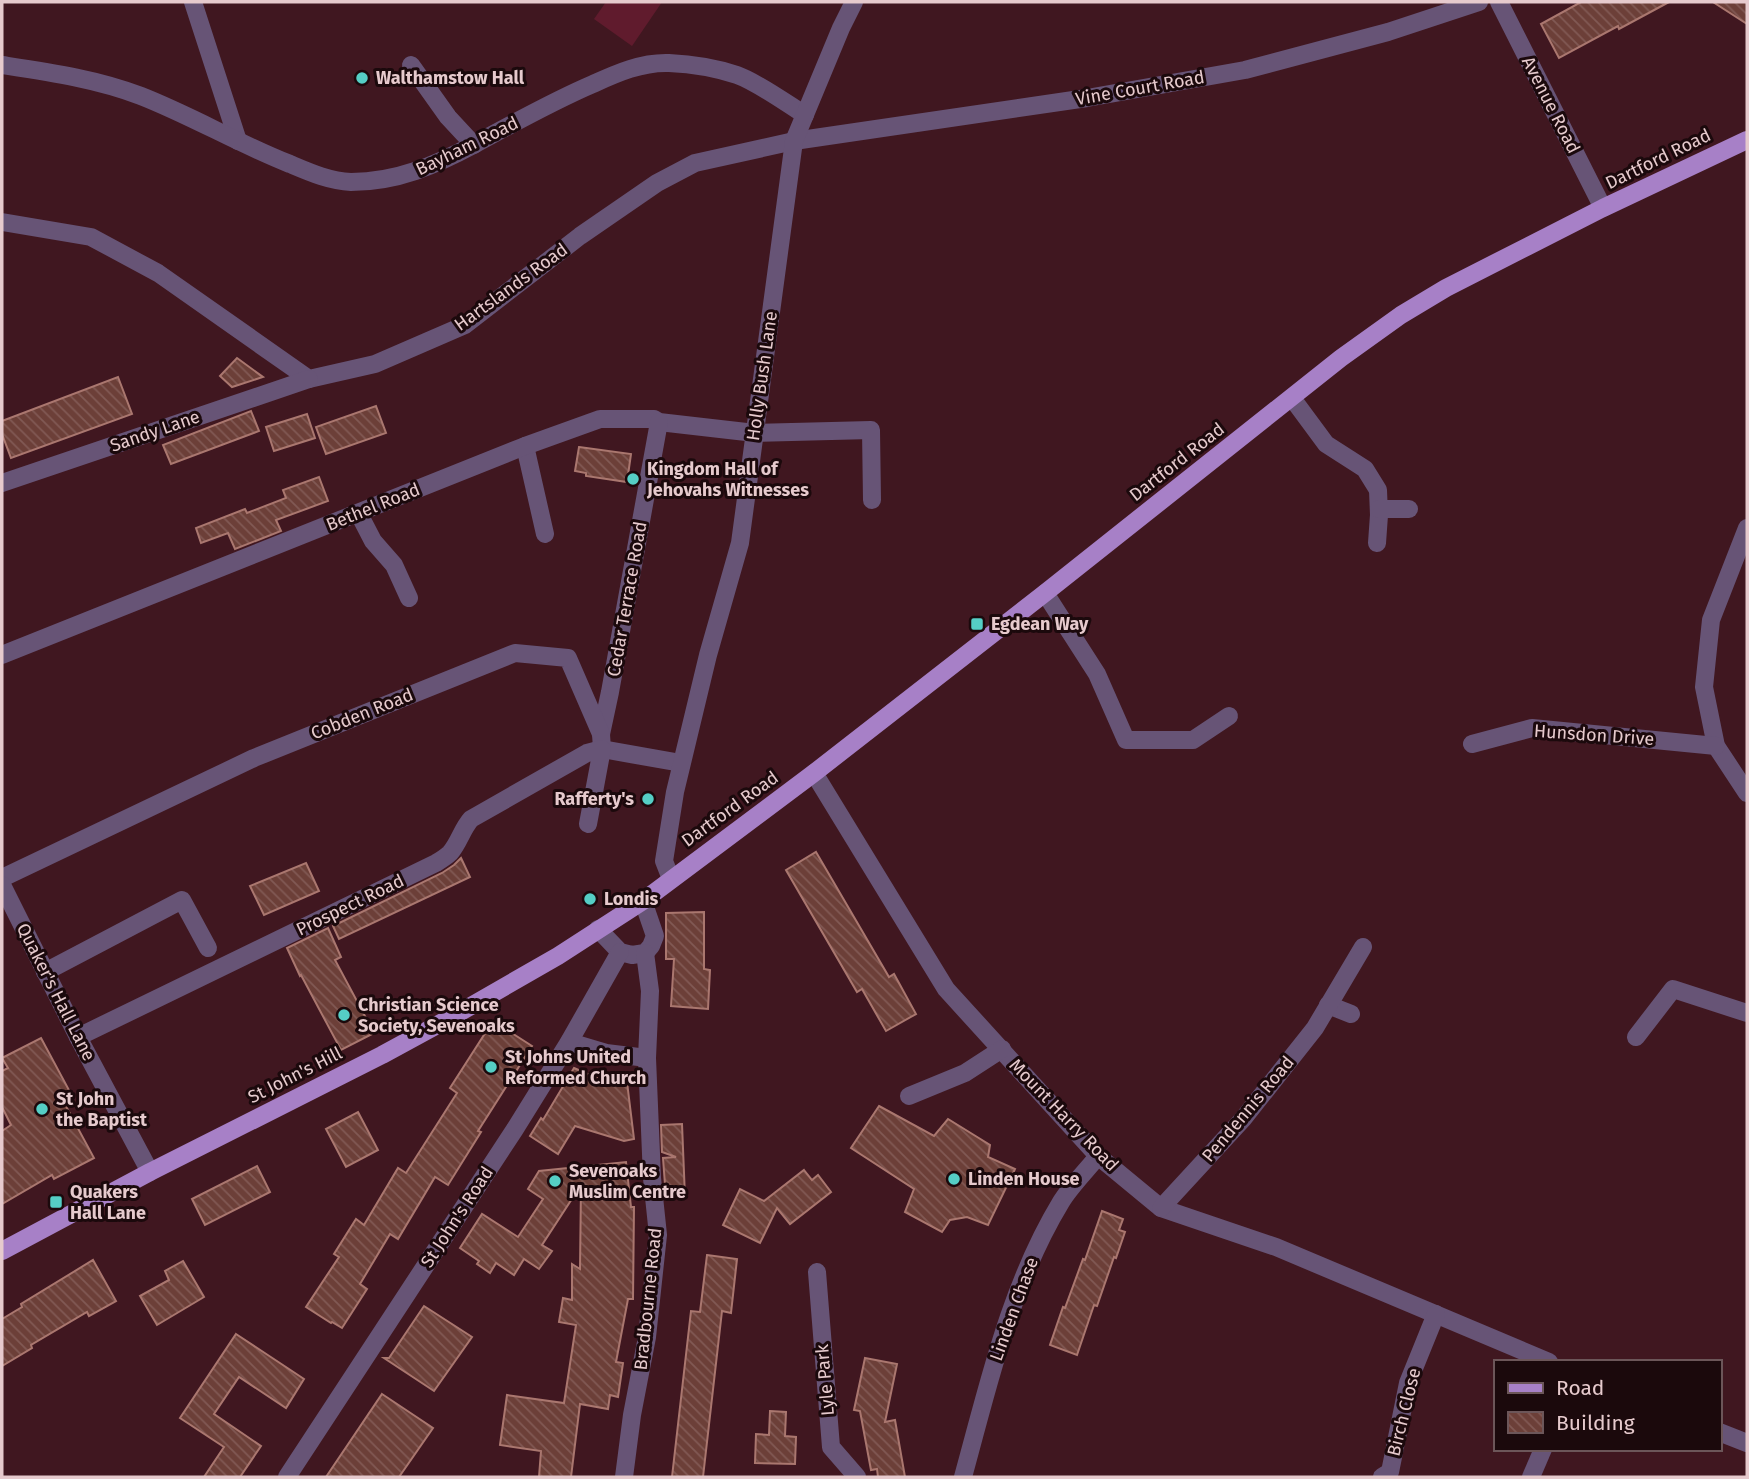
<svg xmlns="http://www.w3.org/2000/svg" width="1749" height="1479" font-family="'Fira Sans',sans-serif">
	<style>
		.pitch { fill: #601b2d }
		.building { fill: url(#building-back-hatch); stroke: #aa776f; stroke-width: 2 }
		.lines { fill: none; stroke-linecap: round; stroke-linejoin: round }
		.minor { stroke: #675476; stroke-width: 18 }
		.major { stroke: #a780c7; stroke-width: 18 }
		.poi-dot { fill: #55cec5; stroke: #1b090c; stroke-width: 2.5 }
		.labels { text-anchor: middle; stroke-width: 6; stroke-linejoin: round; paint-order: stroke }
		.poi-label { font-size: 18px; font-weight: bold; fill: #e6cacd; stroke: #1b090c; text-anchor: start }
		.street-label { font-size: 18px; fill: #e6cacd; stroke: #1b090c }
	</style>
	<defs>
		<pattern id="building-back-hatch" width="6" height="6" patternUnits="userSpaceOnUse" patternTransform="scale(1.75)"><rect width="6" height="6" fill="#6c3f38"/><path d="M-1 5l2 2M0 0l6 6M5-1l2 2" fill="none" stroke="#815954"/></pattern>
	</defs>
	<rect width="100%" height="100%" fill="#401720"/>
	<path class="pitch" d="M606 2H662L632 46 594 19Z"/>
	<g class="building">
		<path d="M1581 2H1669L1619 29 1618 26 1559 58 1541 24Z"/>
		<path d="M1713 2H1747V24Z"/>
		<path d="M237 358 263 377 232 387 220 376Z"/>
		<path d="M118 377 132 414 11 458 2 434V421Z"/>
		<path d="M376 406 386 433 326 454 316 427Z"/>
		<path d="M251 411 259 431 171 464 163 445Z"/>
		<path d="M307 414 315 438 274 451 266 427Z"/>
		<path d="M579 447 631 454 627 482 586 476V473L575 471Z"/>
		<path d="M319 477 328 501 276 520 281 531 235 549 228 533 201 543 196 528 245 509 247 513 286 498 283 490Z"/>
		<path d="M816 852 889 977 894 974 916 1014 886 1031 862 989 857 992 786 870Z"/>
		<path d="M461 858 470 877 339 939 333 926 442 873 454 865Z"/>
		<path d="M306 863 319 891 264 915 250 886Z"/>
		<path d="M704 912V969L710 970 708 1009 671 1006 674 959H666V913Z"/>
		<path d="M328 928 341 957 335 960 374 1033 341 1050 301 975 300 976 287 948Z"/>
		<path d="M493 1021 532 1046 478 1131 481 1132 448 1185 435 1177 398 1239 390 1234 360 1284 367 1289 342 1328 332 1322 331 1323 306 1307 339 1257 334 1254 356 1219 364 1225 398 1168 406 1173 457 1093 450 1088Z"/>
		<path d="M41 1038 70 1092 61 1097 94 1158 54 1179 52 1175 2 1204V1131L11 1125 2 1107V1071L8 1068 2 1058Z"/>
		<path d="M574 1068 597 1078 613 1082H627L634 1139 624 1141 575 1126 558 1154 530 1136 541 1118 543 1120Z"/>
		<path d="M879 1106 934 1136 948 1119 990 1145 988 1157 1015 1169 988 1225 967 1217 950 1220 942 1232 905 1212 914 1189 851 1148Z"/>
		<path d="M358 1112 378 1150 346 1167 326 1129Z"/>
		<path d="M682 1124 685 1197 666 1198 663 1158 676 1157 662 1152 661 1125Z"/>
		<path d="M626 1162 631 1207H634L633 1299H628L616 1362 623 1363 618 1397 610 1395 608 1409 580 1404 571 1477H539L541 1451 500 1445 507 1395 564 1403 576 1325 559 1322 563 1298 572 1300V1264L580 1269 581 1185 542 1245 552 1251 539 1269 524 1259 514 1275 496 1263 490 1273 477 1264 479 1261 460 1248 482 1214 518 1237 543 1199 528 1189 539 1171Z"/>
		<path d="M257 1166 270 1192 205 1225 192 1199Z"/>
		<path d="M804 1170 812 1180 818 1175 831 1192 790 1224 777 1208 760 1243 723 1225 740 1189 764 1201Z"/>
		<path d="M1102 1211 1123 1219 1119 1230 1125 1232 1116 1258 1114 1257 1097 1306 1094 1305 1077 1355 1050 1345 1063 1307 1065 1308 1083 1259 1085 1260Z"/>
		<path d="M707 1255 737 1259 731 1313 722 1311 703 1477H672L691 1311 700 1312Z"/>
		<path d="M93 1260 116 1301 89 1316 87 1312 31 1345 32 1348 2 1366V1319L22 1307 21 1304Z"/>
		<path d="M183 1261 204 1297 157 1325 140 1296 169 1280 165 1271Z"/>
		<path d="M424 1306 472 1337 434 1391 384 1358H389Z"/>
		<path d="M236 1334 304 1379 286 1408 239 1377 214 1414 261 1446 240 1477H204L224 1447 180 1418Z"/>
		<path d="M865 1358 897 1364 885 1422 895 1420 905 1477H878L877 1469 871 1470 860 1411 854 1410Z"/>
		<path d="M382 1394 433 1428 399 1477H326Z"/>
		<path d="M770 1411 786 1412 785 1436 796 1437 795 1464 755 1463 756 1434 769 1435Z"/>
	</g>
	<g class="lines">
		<g class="minor">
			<path d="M193 2 238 141"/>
			<path d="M1499 2 1603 208"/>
			<path d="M2 65C48 72 97 79 141 96 192 116 239 144 290 164 309 172 329 181 351 182 397 182 436 165 475 144 514 123 553 101 593 84 617 73 642 62 669 63 691 64 716 68 737 75 757 82 786 103 805 115"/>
			<path d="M411 65 448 117 474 145"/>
			<path d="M2 222 91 237 158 273 309 379 375 364 465 325 580 236 657 183 695 163 794 141 1087 98 1245 70 1388 32 1479 2"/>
			<path d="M1292 398 1326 444 1365 469 1378 490 1379 515 1377 543"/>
			<path d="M525 446 545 534"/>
			<path d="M2 483 309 379"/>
			<path d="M1379 509H1409"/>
			<path d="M359 514 373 541 394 565 409 598"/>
			<path d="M1747 528 1711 620 1704 687 1716 746 1747 793"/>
			<path d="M1045 593 1097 674 1126 740H1193L1229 716"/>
			<path d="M2 655 525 446 600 419H654L659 422 755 433 871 430 872 500"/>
			<path d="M601 734 610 692 659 422"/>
			<path d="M1472 744 1532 728 1716 746"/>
			<path d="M814 773 946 989 1098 1156 1161 1208 1276 1247 1549 1362"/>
			<path d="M2 878 254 758 515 653 568 658 601 734 602 749 681 763"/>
			<path d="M671 879 664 861 675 792 708 655 740 543 794 141 841 28 854 2"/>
			<path d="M2 885 78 1037 150 1172"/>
			<path d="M598 929 620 952 632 955 645 953 651 946 655 936 643 901"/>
			<path d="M45 972 182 900 208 948"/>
			<path d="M1328 1005 1351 1014"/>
			<path d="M78 1037 436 863C441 860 446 857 450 853 459 843 462 829 471 819L587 753 602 749 588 824"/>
			<path d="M1636 1037 1673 989 1747 1013"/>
			<path d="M569 1042 606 1053 647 1058"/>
			<path d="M909 1096 965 1073 1002 1049"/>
			<path d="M1161 1208 1243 1119 1315 1028 1363 947"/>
			<path d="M817 1272 831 1447 857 1477"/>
			<path d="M1719 1432 1747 1443"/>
			<path d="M287 1477 515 1129 569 1042 620 952"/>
			<path d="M624 1477 632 1415 647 1337 658 1235 652 1178 647 1058 650 991 645 953"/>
			<path d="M963 1477C989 1383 1010 1286 1061 1202 1070 1187 1087 1170 1098 1156"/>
			<path d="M1382 1477 1390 1472 1408 1383 1436 1314"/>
			<path d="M1531 1477 1543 1449"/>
		</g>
		<path class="major" d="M2 1251 150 1172 382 1055 450 1018 558 956 643 901 814 773 1045 593 1341 358 1401 315 1446 288 1603 208 1747 140"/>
	</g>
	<g class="poi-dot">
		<circle cx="362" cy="78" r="7"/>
		<circle cx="633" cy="479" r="7"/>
		<rect x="970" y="617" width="14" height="14" rx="3.5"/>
		<circle cx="648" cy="799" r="7"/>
		<circle cx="590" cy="899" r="7"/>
		<circle cx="344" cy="1015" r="7"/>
		<circle cx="491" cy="1067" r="7"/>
		<circle cx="42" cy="1109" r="7"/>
		<circle cx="954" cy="1179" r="7"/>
		<circle cx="555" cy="1181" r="7"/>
		<rect x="49" y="1195" width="14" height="14" rx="3.5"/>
	</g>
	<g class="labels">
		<g class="poi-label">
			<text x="376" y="84">Walthamstow Hall</text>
			<text x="647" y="475">Kingdom Hall of<tspan x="647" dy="21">Jehovahs Witnesses</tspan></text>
			<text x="991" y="630">Egdean Way</text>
			<text x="634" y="805" text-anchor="end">Rafferty's</text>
			<text x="604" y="905">Londis</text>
			<text x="358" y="1011">Christian Science<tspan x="358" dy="21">Society, Sevenoaks</tspan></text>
			<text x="505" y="1063">St Johns United<tspan x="505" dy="21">Reformed Church</tspan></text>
			<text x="56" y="1105">St John<tspan x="56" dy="21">the Baptist</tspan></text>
			<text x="569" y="1177">Sevenoaks<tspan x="569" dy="21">Muslim Centre</tspan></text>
			<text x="968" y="1185">Linden House</text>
			<text x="70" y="1198">Quakers<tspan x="70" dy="21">Hall Lane</tspan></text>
		</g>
		<g class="street-label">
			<text transform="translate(1140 88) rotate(-10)" y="6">Vine Court Road</text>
			<text transform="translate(1551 105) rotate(63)" y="6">Avenue Road</text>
			<text transform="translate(467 146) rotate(-26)" y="6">Bayham Road</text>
			<text transform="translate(1658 159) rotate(-26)" y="6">Dartford Road</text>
			<text transform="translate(511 287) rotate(-36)" y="6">Hartslands Road</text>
			<text transform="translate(762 376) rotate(-82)" y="6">Holly Bush Lane</text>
			<text transform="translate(155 431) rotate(-19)" y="6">Sandy Lane</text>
			<text transform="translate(1177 462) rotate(-38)" y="6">Dartford Road</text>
			<text transform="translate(373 507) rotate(-22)" y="6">Bethel Road</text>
			<text transform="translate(627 599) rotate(-80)" y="6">Cedar Terrace Road</text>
			<text transform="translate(362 714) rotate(-22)" y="6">Cobden Road</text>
			<text transform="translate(1594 735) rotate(4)" y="6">Hunsdon Drive</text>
			<text transform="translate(730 809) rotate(-36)" y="6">Dartford Road</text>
			<text transform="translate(350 905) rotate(-26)" y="6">Prospect Road</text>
			<text transform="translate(56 992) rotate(63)" y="6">Quaker's Hall Lane</text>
			<text transform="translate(295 1075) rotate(-27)" y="6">St John's Hill</text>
			<text transform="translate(1248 1109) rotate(-50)" y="6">Pendennis Road</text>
			<text transform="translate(1064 1115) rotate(46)" y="6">Mount Harry Road</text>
			<text transform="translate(457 1217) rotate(-57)" y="6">St John's Road</text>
			<text transform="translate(648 1299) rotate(-84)" y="6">Bradbourne Road</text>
			<text transform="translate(1014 1309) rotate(-70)" y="6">Linden Chase</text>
			<text transform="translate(825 1380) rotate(-95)" y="6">Lyle Park</text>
			<text transform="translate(1404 1412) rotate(-76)" y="6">Birch Close</text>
		</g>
	</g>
	<rect width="1749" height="1479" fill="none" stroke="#e6cacd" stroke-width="7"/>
	<rect x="1494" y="1360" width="228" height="91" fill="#1b090c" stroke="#6c5659" stroke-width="2"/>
	<rect x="1508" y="1383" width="35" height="10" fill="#a780c7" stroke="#6c5659" stroke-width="2"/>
	<text x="1556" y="1395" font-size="21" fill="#e6cacd">Road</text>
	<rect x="1508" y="1412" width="35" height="21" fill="url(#building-back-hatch)" stroke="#6c5659" stroke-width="2"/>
	<text x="1556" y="1430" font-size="21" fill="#e6cacd">Building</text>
</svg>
